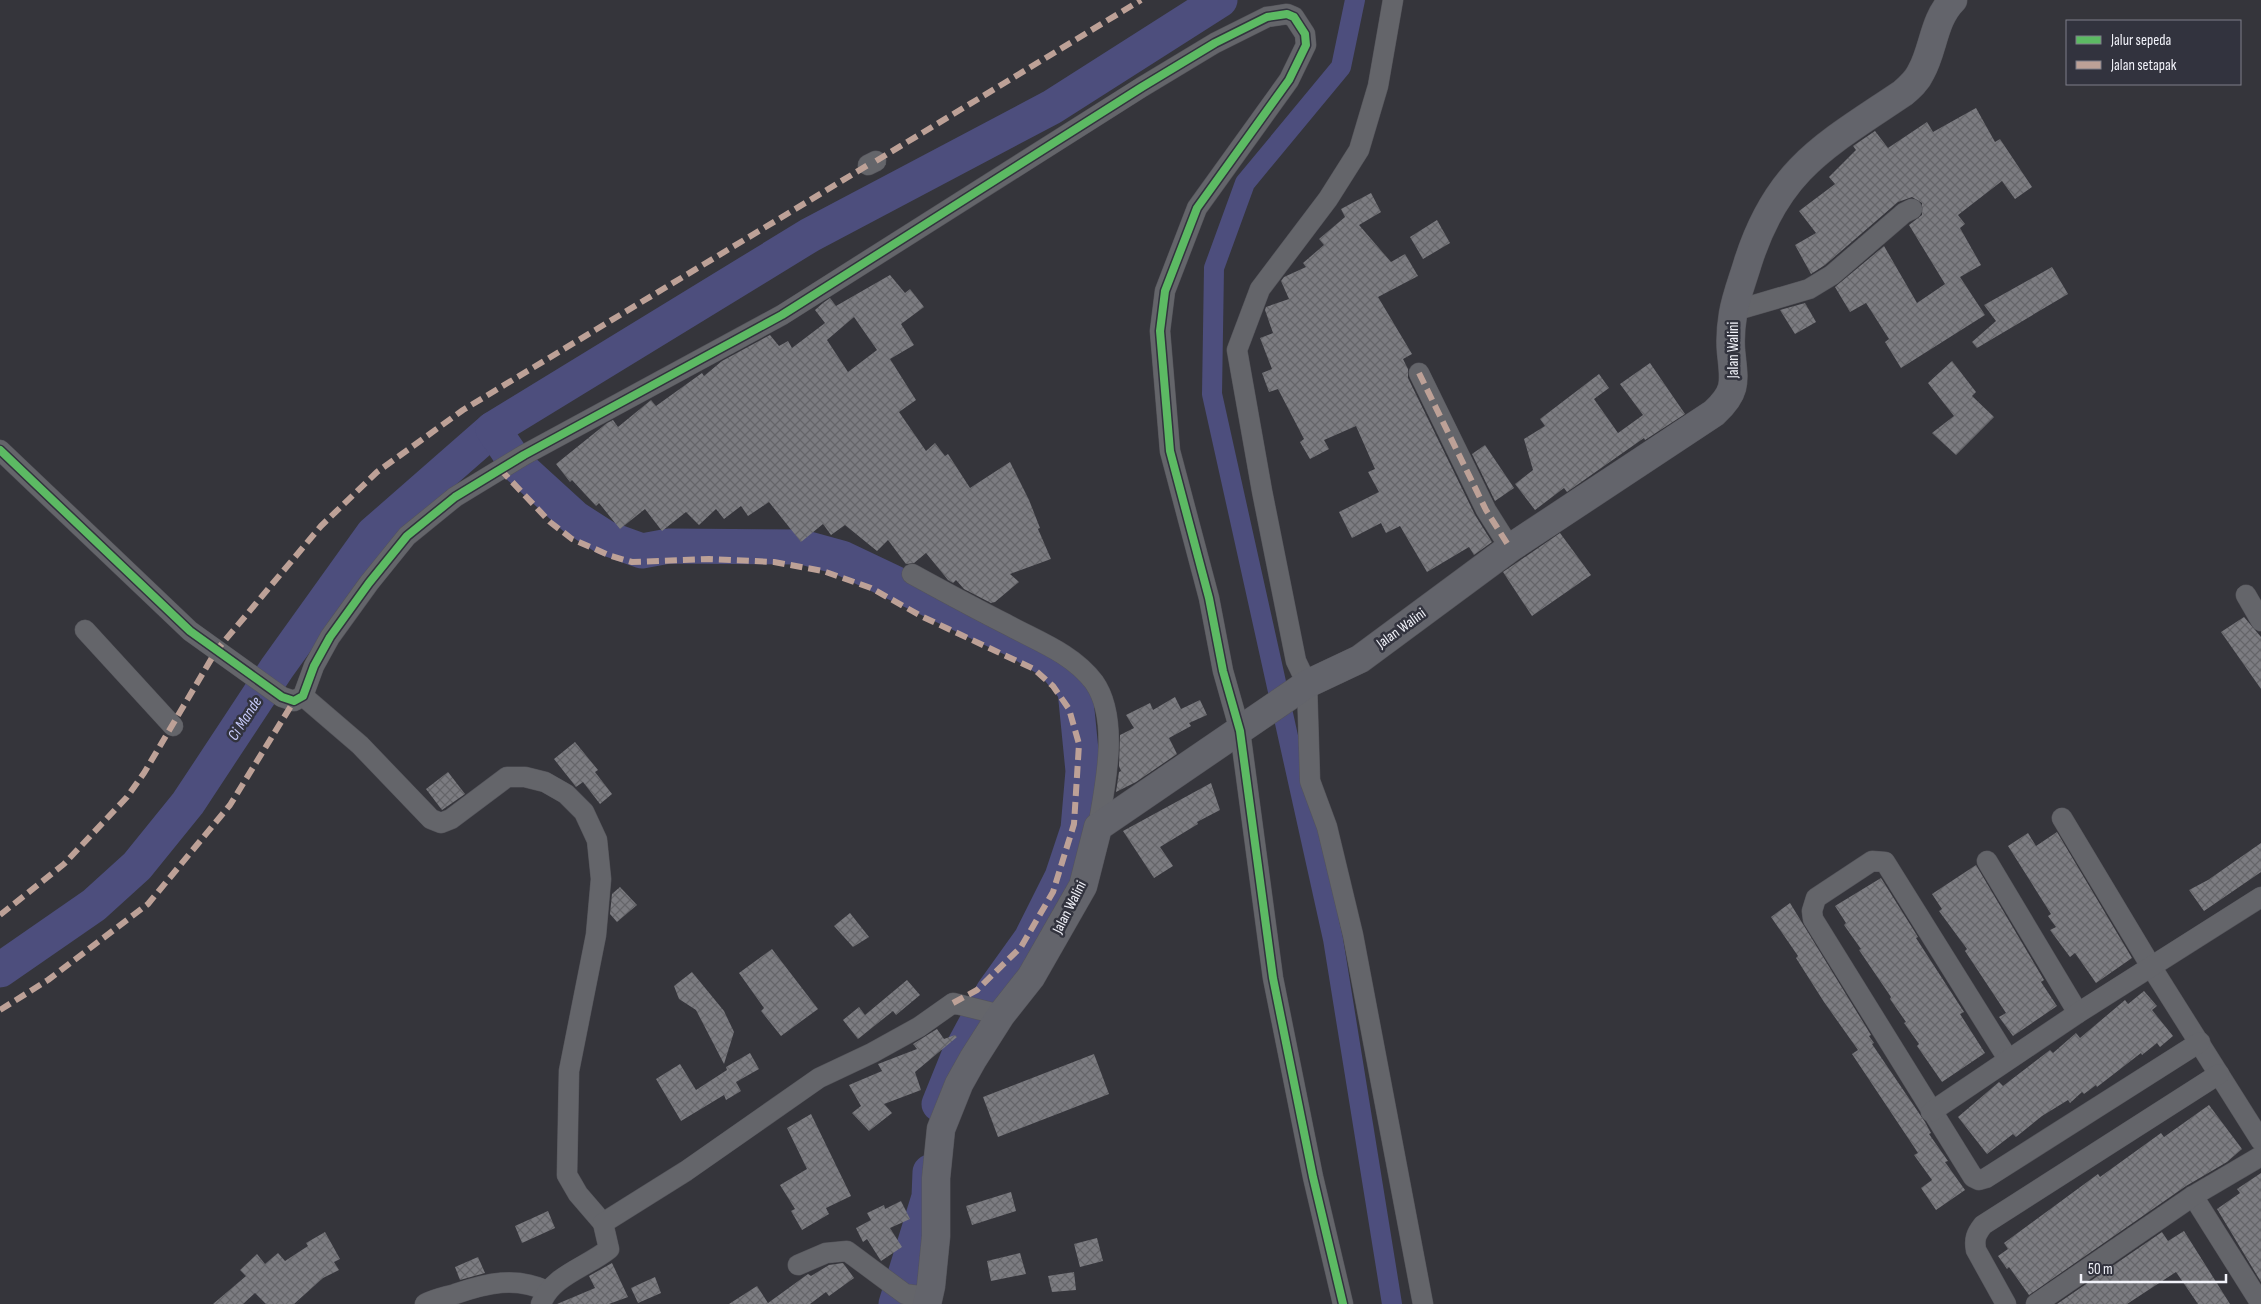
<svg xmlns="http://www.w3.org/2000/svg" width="2261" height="1304" font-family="'Sofia Sans Condensed',sans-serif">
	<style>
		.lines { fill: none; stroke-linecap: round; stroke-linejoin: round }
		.canal { stroke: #4d4e7d; stroke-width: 20 }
		.river { stroke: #4d4e7d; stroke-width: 35 }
		.building { fill: url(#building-cross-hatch); fill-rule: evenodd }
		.street-casing { stroke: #54545a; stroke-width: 21 }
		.secondary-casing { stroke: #54545a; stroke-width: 29 }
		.street { stroke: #64656a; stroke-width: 20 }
		.secondary { stroke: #63646b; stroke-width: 28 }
		.quiet { stroke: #bda197; stroke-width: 6; stroke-dasharray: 12 6; stroke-linecap: butt }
		.cycleway-casing { stroke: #32333e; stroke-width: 11 }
		.cycleway { stroke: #5cba63; stroke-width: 8 }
		.labels { text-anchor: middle; stroke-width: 5; stroke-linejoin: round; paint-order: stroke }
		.street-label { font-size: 15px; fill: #f1f2f9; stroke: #32333e }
		.water-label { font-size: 16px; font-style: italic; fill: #c6cafa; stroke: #32333e }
	</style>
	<defs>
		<pattern id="building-cross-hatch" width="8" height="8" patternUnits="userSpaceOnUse" patternTransform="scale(1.25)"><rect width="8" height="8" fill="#7c7c81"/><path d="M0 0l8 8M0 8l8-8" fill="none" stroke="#656569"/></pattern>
	</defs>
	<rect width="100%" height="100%" fill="#35353b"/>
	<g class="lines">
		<path class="canal" d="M1355 0 1341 67 1245 183 1214 268 1212 394 1333 939 1392 1304"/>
		<g class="river">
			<path d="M0 970 94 905 137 866 188 803 277 668 373 534 493 429"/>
			<path d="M939 1104 958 1057 993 992 1031 939 1062 877 1078 829 1083 771 1075 690 1053 663 1021 643 842 558 802 547 669 546 642 551 606 538 575 518 518 466 493 429 810 235 1052 107 1220 0"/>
			<path d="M896 1304 929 1197 930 1172"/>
		</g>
	</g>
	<g class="building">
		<path d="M1976 108 1995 142 2000 139 2032 187 2015 199 2002 181 1958 215 1965 224 1960 228 1981 265 1960 277 1985 315 1901 368 1885 342 1889 339 1866 303 1850 312 1835 287 1884 246 1917 303 1945 284 1909 225 1922 215V203L1912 197 1898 202 1825 265 1811 274 1795 245 1816 233 1799 211 1835 184 1829 177 1856 150 1853 146 1875 131 1888 148 1927 122 1933 132Z"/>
		<path d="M1371 193 1381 212 1359 225 1391 262 1405 254 1418 276 1378 297 1412 354 1403 359 1408 369V378L1475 515 1492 542 1474 555 1469 547 1427 572 1400 526 1386 533 1381 523 1352 538 1339 512 1379 492 1368 472 1375 469 1356 426 1324 440 1329 449 1310 459 1300 442 1304 439 1278 389 1269 392 1262 373 1272 369 1260 338 1273 333 1265 310 1266 307 1289 299 1281 281 1284 277 1306 267 1303 263 1324 245 1319 239 1345 217 1341 209Z"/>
		<path d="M1437 220 1450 243 1423 259 1410 237Z"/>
		<path d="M2052 267 2068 294 1977 348 1972 342 1996 321 1984 305Z"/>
		<path d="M890 275 905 293 910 289 924 307 901 324 914 345 890 359 916 400 899 412 926 451 935 443 945 456 948 454 970 488 1010 462 1029 500 1040 528 1038 529 1051 559 1010 574 1019 582 995 602 991 603 964 589 956 580 953 583 948 580 926 553 914 563 906 564 888 540 877 551 845 525 831 535 823 524 801 542 769 502 748 516 741 506 724 519 716 509 699 525 686 512 662 531 645 509 620 529 599 503 596 506 572 480 570 482 556 464 607 423 613 420 618 427 651 400 656 406 702 373 704 376 722 361 770 335 779 346 788 341 792 348 825 323 815 310 823 303 830 298 836 306ZM854 317 877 350 848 372 827 340Z"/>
		<path d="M1805 303 1816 322 1795 334 1780 310Z"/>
		<path d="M1952 361 1976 392 1972 396 1994 417 1956 455 1932 433 1954 416 1928 383Z"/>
		<path d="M1650 363 1685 414 1645 440 1644 438 1567 492 1564 488 1535 510 1515 484 1533 470 1524 439 1545 426 1540 419 1599 374 1609 388 1594 399 1618 433 1643 415 1620 384Z"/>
		<path d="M1485 445 1514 488 1495 501 1472 454Z"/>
		<path d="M1560 533 1591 575 1532 616 1503 572Z"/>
		<path d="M2244 617 2261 637V689L2221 632Z"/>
		<path d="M1175 697 1181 709 1200 700 1207 715 1189 723 1191 726 1169 738 1177 754 1136 782 1116 792 1119 772 1121 771 1119 766 1120 735 1134 728 1126 715 1150 703 1153 710Z"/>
		<path d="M575 742 598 770 595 772 612 794 600 804 583 782 576 787 554 759Z"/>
		<path d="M448 772 465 794 442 810 426 789Z"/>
		<path d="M1211 783 1220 810 1197 822 1198 824 1160 847 1173 866 1154 878 1123 831Z"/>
		<path d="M2057 832 2132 958 2096 983 2075 953 2070 957 2050 930 2056 927 2048 916 2051 914 2008 846 2028 833 2036 846Z"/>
		<path d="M2261 843V872L2204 911 2189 890 2208 880Z"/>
		<path d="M1976 865 2044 980 2041 982 2057 1006 2013 1036 1999 1017 2006 1013 1965 951 1967 949 1939 911 1942 909 1932 894Z"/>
		<path d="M1881 878 1918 937 1916 938 1964 1012 1960 1014 1985 1053 1942 1082 1917 1046 1919 1044 1904 1023 1906 1022 1890 999 1891 997 1859 950 1861 949 1844 925 1846 923 1835 906Z"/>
		<path d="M620 887 637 905 617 922 610 914 612 894Z"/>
		<path d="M1790 903 1871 1035 1869 1036 1874 1043 1872 1044 1925 1122 1931 1133 1929 1134 1948 1161 1945 1162 1965 1190 1936 1210 1921 1188 1932 1180 1914 1155 1918 1153 1852 1054 1858 1050 1824 1002 1796 958 1798 956 1771 917Z"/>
		<path d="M850 913 869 937 853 947 834 926Z"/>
		<path d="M772 949 818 1009 781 1036 761 1011 764 1008 739 973Z"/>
		<path d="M692 972 724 1011 734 1032 724 1064 696 1010 679 999 674 986Z"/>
		<path d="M907 980 920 995 896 1015 893 1011 858 1039 843 1020 859 1007 865 1015Z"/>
		<path d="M2144 991 2157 1006 2152 1010 2173 1036 2160 1047 2157 1043 2142 1055 2141 1053 2097 1087 2096 1085 2084 1094 2082 1092 2070 1103 2068 1100 2042 1116 2016 1137 2013 1134 1987 1154 1958 1117 1999 1082 2003 1086 2050 1050 2053 1053 2076 1033 2080 1038 2125 1000 2128 1004Z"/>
		<path d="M937 1029 944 1039 955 1035 957 1037 915 1072 921 1090 884 1104 892 1113 869 1131 852 1113 861 1106 849 1085 882 1071 878 1064 917 1049 913 1044Z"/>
		<path d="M750 1053 759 1069 736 1082 741 1091 726 1100 724 1095 681 1121 656 1079 680 1064 696 1090 727 1070 726 1067Z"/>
		<path d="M1094 1054 1109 1094 998 1137 983 1097Z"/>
		<path d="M2209 1105 2242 1149 2227 1162 2186 1186 2029 1295 2009 1267 2007 1269 1998 1256 2008 1249 2004 1243 2098 1174 2100 1177 2161 1133 2164 1137Z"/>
		<path d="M811 1114 851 1196 826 1208 829 1214 802 1230 791 1211 795 1209 780 1185 807 1169 787 1128Z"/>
		<path d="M2261 1173V1282L2217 1209 2240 1193 2237 1189Z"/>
		<path d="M1011 1192 1016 1211 972 1225 966 1206Z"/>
		<path d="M901 1201 910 1219 890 1228 902 1247 881 1261 867 1239 863 1242 856 1228 871 1220 867 1213 884 1205 885 1209Z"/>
		<path d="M548 1211 555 1228 522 1243 515 1226Z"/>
		<path d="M2184 1231 2230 1304H2198L2176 1272 2127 1304H2057L2162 1232 2168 1241Z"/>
		<path d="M325 1232 340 1259 334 1262 339 1270 323 1278 294 1304H266L255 1293 243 1304H213L246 1276 240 1270 257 1254 265 1264 278 1253 285 1261 308 1246 306 1243Z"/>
		<path d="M1097 1238 1103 1261 1080 1267 1074 1244Z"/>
		<path d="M1020 1253 1026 1274 991 1281 987 1261Z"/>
		<path d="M478 1257 485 1273 460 1280 455 1267Z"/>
		<path d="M612 1263 628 1297 609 1304H557L595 1288 589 1276Z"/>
		<path d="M843 1263 854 1278 829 1296 826 1292 810 1304H729L757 1286 768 1303 808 1274 811 1276 829 1265Z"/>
		<path d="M1074 1272 1076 1290 1052 1292 1048 1276Z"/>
		<path d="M655 1277 661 1293 638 1303 631 1288Z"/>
	</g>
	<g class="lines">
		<defs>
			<g id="street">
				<path d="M1393 0 1378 86 1359 150 1328 199 1260 289 1237 350 1262 491 1296 661 1307 684 1310 781 1327 827 1353 935 1423 1304"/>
				<path d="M868 165 876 161"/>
				<path d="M1734 311 1809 289 1832 275 1904 213 1912 209"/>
				<path d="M1419 373 1486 510 1510 548"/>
				<path d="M0 450 190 631 282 697 294 701 303 696 314 666 330 637 369 583 407 536 455 497 524 455 782 315 1142 87 1215 43 1267 17 1287 14 1294 17 1305 34 1306 45 1289 80 1197 208 1165 291 1160 331 1170 451 1209 598 1223 671 1240 731 1273 978 1313 1177 1343 1304"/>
				<path d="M912 574C943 591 974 608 1006 624 1037 641 1072 653 1094 682 1120 719 1105 786 1098 827"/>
				<path d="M2246 595 2261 621"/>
				<path d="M85 630 173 726"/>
				<path d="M303 696 360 745 431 819 441 823 451 819 507 777H525L545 782 566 794 584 812 597 840 601 879 596 935 569 1071 567 1175 578 1194 603 1223"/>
				<path d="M2062 818 2152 968 2261 1141"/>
				<path d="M1987 861 2078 1013"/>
				<path d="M2008 1059 1885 862 1872 861 1816 898 1812 911 1813 919 1973 1177 1979 1180 1986 1178 2200 1042"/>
				<path d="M1931 1112 2078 1013 2261 897"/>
				<path d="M2193 1196 2261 1304"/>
				<path d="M798 1265 826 1253 847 1251 905 1294 927 1297"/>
				<path d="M425 1304C434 1299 445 1297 455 1294 487 1283 516 1276 547 1291"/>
				<path d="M541 1304C551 1276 587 1267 609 1249L603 1223 686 1171 819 1078 872 1053 919 1027 953 1003 1001 1015"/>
				<path d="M2006 1304 1976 1250C1974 1239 1976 1234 1983 1225L2219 1074"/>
				<path d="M2036 1304 2193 1196 2261 1156"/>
			</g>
			<path id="secondary" d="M927 1304 931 1286 936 1236V1178L941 1129 959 1084 973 1059 1001 1015 1031 977 1083 886 1098 827 1307 684 1360 659 1510 548 1714 413C1738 391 1734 381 1731 351 1730 338 1731 326 1733 314 1736 296 1743 279 1748 262 1778 168 1826 145 1903 93 1910 87 1917 81 1921 72 1934 49 1933 20 1953 0"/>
		</defs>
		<use href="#street" class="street-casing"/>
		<use href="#secondary" class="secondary-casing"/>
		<use href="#street" class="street"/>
		<use href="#secondary" class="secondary"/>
		<g class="quiet">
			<path d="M876 161 1141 0"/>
			<path d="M1419 373 1486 510 1510 548"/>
			<path d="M500 469 550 522 572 539 611 556 632 562 709 559 774 562 823 571 871 588 923 617 1034 669 1053 686 1069 709 1079 744 1074 824 1053 892 1021 947 977 990 953 1003"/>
			<path d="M0 915 64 864 127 797 144 773 216 651 321 526 377 472 463 410 868 165"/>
			<path d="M0 1010 48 980 148 904 230 805 294 701"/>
		</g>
		<defs>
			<path id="cycleway" d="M0 450 190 631 282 697 294 701 303 696 314 666 330 637 369 583 407 536 455 497 524 455 782 315 1142 87 1215 43 1267 17 1287 14 1294 17 1305 34 1306 45 1289 80 1197 208 1165 291 1160 331 1170 451 1209 598 1223 671 1240 731 1273 978 1313 1177 1343 1304"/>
		</defs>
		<use href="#cycleway" class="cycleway-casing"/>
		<use href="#cycleway" class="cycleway"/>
	</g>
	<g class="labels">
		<g class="street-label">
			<text transform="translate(1733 350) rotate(-90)" y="5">Jalan Walini</text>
			<text transform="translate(1401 628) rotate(-36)" y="5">Jalan Walini</text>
			<text transform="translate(1069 907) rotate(-63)" y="5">Jalan Walini</text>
		</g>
		<g class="water-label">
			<text transform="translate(244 718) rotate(-57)" y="6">Ci Mande</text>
		</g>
	</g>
	<rect x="2066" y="20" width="175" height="65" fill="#32333e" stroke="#7e7f89"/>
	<rect x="2076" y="36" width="25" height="8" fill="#5cba63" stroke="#7e7f89"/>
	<text x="2111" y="45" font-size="15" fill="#f1f2f9">Jalur sepeda</text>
	<rect x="2076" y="61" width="25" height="8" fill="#bda197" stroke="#7e7f89"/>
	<text x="2111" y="70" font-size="15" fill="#f1f2f9">Jalan setapak</text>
	<path d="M2081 1274v8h145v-8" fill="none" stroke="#f1f2f9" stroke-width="2.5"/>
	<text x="2088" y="1274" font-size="15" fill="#f1f2f9" stroke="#32333e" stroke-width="4" paint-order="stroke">50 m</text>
</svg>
